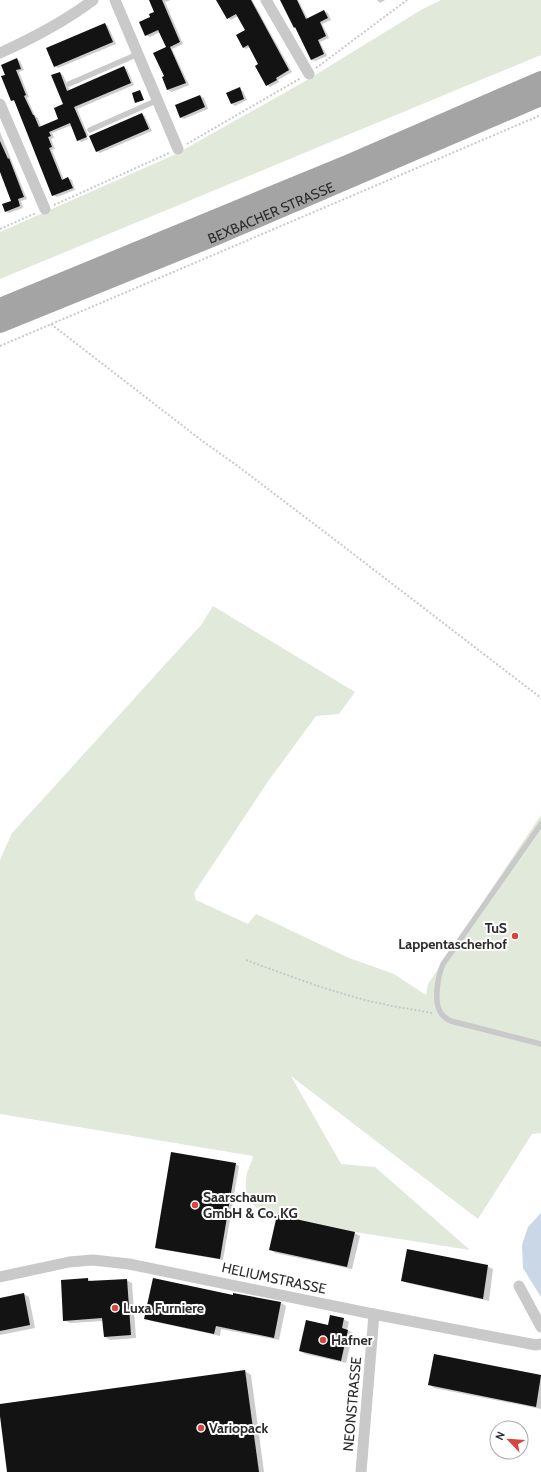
<svg xmlns="http://www.w3.org/2000/svg" width="541" height="1472" font-family="Cabin,sans-serif">
	<style>
		.green { fill: #e1e9db }
		.water { fill: #c9d7e7 }
		.shadow { fill: #0003 }
		.building { fill: #131313 }
		.lines { fill: none; stroke-linecap: round; stroke-linejoin: round }
		.path { stroke: #c9c9c9; stroke-width: 2; stroke-dasharray: 2 2; stroke-linecap: butt }
		.lane { stroke: #c9c9c9; stroke-width: 5.5 }
		.street { stroke: #c9c9c9; stroke-width: 11 }
		.primary { stroke: #a4a4a4; stroke-width: 18 }
		.poi-dot { fill: #d4463e; stroke: #fff; stroke-width: 1.5 }
		.labels { text-anchor: middle; stroke-width: 4; stroke-linejoin: round; paint-order: stroke }
		.street-label { font-size: 14px; fill: #2c2c2c; stroke: #fff }
		.poi-label { font-size: 14px; font-weight: bold; fill: #2c2c2c; stroke: #fff; text-anchor: start }
	</style>
	<rect width="100%" height="100%" fill="#fff"/>
	<g class="green">
		<path d="M441 0H541V55L0 279V232L176 154 307 80 421 10Z"/>
		<path d="M213 606 355 692 339 714 316 716 269 780 194 893 196 900 248 924 256 914 349 958 394 974 426 995 428 984 541 815V1133L532 1134 478 1219 291 1076 341 1164 375 1167 470 1250 271 1219C253 1206 242 1198 247 1173 249 1167 252 1161 253 1156L0 1114V860L12 833 201 625Z"/>
	</g>
	<path class="water" d="M541 1213V1297L523 1268 522 1245 528 1227Z"/>
	<g class="shadow">
		<path d="M150 0H171L165 2 183 44 172 49 189 85 172 92 168 90 163 77H165L167 48 160 32 150 37 146 35 152 18 155 13Z"/>
		<path d="M217 0H252L292 72 278 80 279 82 270 87 267 85 259 64 250 47 246 49 243 47 246 30 238 16 231 20 228 18Z"/>
		<path d="M281 0H298L308 19 324 11 328 13 331 20 322 24 329 38 320 42 327 56 315 61 312 60 297 28 294 27Z"/>
		<path d="M377 0H385L380 3Z"/>
		<path d="M105 24 108 26 116 44 58 68 55 66Z"/>
		<path d="M17 59 20 61 24 70 19 72 29 97 27 98 35 116 38 118 41 127 59 119 64 105 60 73 63 75 70 91 124 67 127 69 134 85 77 109 89 137 142 114 145 116 152 131 100 153 96 151 91 138 83 133 82 135 89 139 81 142 78 140 72 125 52 133 54 138 51 139 55 149 52 150 64 180 68 178 72 180 75 190 57 197 53 195 15 102 12 100 6 76Z"/>
		<path d="M239 89 243 91 247 100 235 106 232 104Z"/>
		<path d="M200 96 204 98 208 109 184 119 181 117Z"/>
		<path d="M0 132 27 199 21 201 23 208 9 213 5 211 12 202 0 169Z"/>
		<path d="M236 1164 239 1166 223 1260 159 1249 156 1247Z"/>
		<path d="M354 1233 360 1236 352 1269 275 1253 270 1249Z"/>
		<path d="M487 1266 493 1269 489 1301 407 1283 402 1280Z"/>
		<path d="M88 1279 93 1282 126 1280 132 1283 136 1338 110 1340 105 1337 103 1321 70 1323 64 1320Z"/>
		<path d="M24 1294 29 1297 35 1328 0 1335V1299Z"/>
		<path d="M234 1294 281 1303 286 1306 279 1340 221 1329 220 1336 151 1321 145 1318 234 1297Z"/>
		<path d="M343 1319 349 1322 347 1330 353 1333 346 1363 305 1354 300 1351 328 1326Z"/>
		<path d="M435 1355 541 1376V1409L434 1388 429 1384Z"/>
		<path d="M245 1371 251 1375 264 1472H8L0 1405Z"/>
	</g>
	<g class="building">
		<path d="M149 0H162L180 42 170 47 186 83 167 90 162 77 164 76 153 53 166 47 158 30 145 36 139 22 150 17 149 14 154 12Z"/>
		<path d="M216 0H251L289 70 276 78 277 80 266 86 255 66 258 64 248 45 243 48 236 35 245 30 236 14 227 19Z"/>
		<path d="M280 0H297L306 19 324 10 328 18 320 22 326 36 318 40 324 54 311 60 295 27 294 28Z"/>
		<path d="M105 23 113 42 54 67 46 48Z"/>
		<path d="M17 58 21 69 16 70 26 95 24 96 33 115H34L39 127 58 119 54 108 63 104 51 75 60 72 67 91 124 66 131 83 74 107 87 137 77 141 70 123 49 132 51 136 48 137 52 147 49 148 62 180 68 177 73 188 52 196 14 100 11 101 1 76 5 75 1 65Z"/>
		<path d="M240 87 244 99 231 104 226 93Z"/>
		<path d="M140 90 144 100 135 103 132 93Z"/>
		<path d="M200 95 205 107 180 118 175 105Z"/>
		<path d="M142 113 149 129 96 152 89 136Z"/>
		<path d="M0 141 8 159 9 158 24 197 18 199 20 206 5 212 2 204 11 201 0 172Z"/>
		<path d="M171 1152 236 1163 220 1259 155 1248Z"/>
		<path d="M277 1215 355 1232 347 1267 269 1250Z"/>
		<path d="M407 1249 488 1265 483 1299 401 1281Z"/>
		<path d="M88 1278V1281L127 1279 131 1335 104 1337 102 1318 63 1321 61 1280Z"/>
		<path d="M153 1278 233 1295V1293L281 1302 274 1338 216 1326 214 1334 144 1319Z"/>
		<path d="M24 1293 30 1325 0 1331V1298Z"/>
		<path d="M330 1315 344 1318 342 1328 348 1330 341 1361 299 1351 306 1320 328 1325Z"/>
		<path d="M434 1354 541 1375 536 1407 428 1385Z"/>
		<path d="M245 1370 259 1472H7L0 1416V1404Z"/>
	</g>
	<g class="lines">
		<g class="path">
			<path d="M316 68 407 0"/>
			<path d="M187 144 301 78"/>
			<path d="M54 205 169 153"/>
			<path d="M0 229 36 213"/>
			<path d="M51 324 201 440 239 467 326 533 541 698"/>
			<path d="M0 346 541 115"/>
			<path d="M246 960C292 977 339 995 387 1005 402 1008 417 1010 432 1013"/>
		</g>
		<g class="lane">
			<path d="M69 84 138 54"/>
			<path d="M90 130 158 100"/>
			<path d="M541 824 443 964C438 976 433 1002 441 1013 443 1017 447 1019 451 1021L541 1044"/>
		</g>
		<g class="street">
			<path d="M115 0 178 149"/>
			<path d="M266 0 309 74"/>
			<path d="M0 53C33 38 64 22 93 0"/>
			<path d="M0 104 45 209"/>
			<path d="M0 1277 69 1262 93 1260 129 1264 368 1313 536 1345 541 1344"/>
			<path d="M519 1286 541 1327"/>
			<path d="M361 1472 374 1314"/>
		</g>
		<g class="primary">
			<path d="M0 307 347 164 541 80"/>
			<path id="s1" d="M0 324 217 236 541 97"/>
		</g>
	</g>
	<g class="poi-dot">
		<circle cx="515" cy="936" r="4"/>
		<circle cx="195" cy="1205" r="4"/>
		<circle cx="115" cy="1308" r="4"/>
		<circle cx="323" cy="1340" r="4"/>
		<circle cx="201" cy="1428" r="4"/>
	</g>
	<g class="labels">
		<g class="street-label">
			<text dy="5" stroke="none"><textPath href="#s1" startOffset="293">BEXBACHER STRASSE</textPath></text>
			<text transform="translate(274 1278) rotate(12)" y="5">HELIUMSTRASSE</text>
			<text transform="translate(352 1404) rotate(-85)" y="5">NEONSTRASSE</text>
		</g>
		<g class="poi-label">
			<text x="507" y="933" text-anchor="end">TuS<tspan x="507" dy="16">Lappentascherhof</tspan></text>
			<text x="203" y="1202">Saarschaum<tspan x="203" dy="16">GmbH &amp; Co. KG</tspan></text>
			<text x="123" y="1313">Luxa Furniere</text>
			<text x="331" y="1345">Hafner</text>
			<text x="209" y="1433">Variopack</text>
		</g>
	</g>
	<g transform="translate(509 1440) rotate(295)"><circle r="19" fill="#ffffff" stroke="#ababab"/>
	<path d="M0-3L7 15L0 10L-7 15Z" fill="#d4463e"/>
	<text y="-6" font-size="11" font-weight="bold" text-anchor="middle" fill="#2c2c2c">N</text>
	</g>
</svg>
